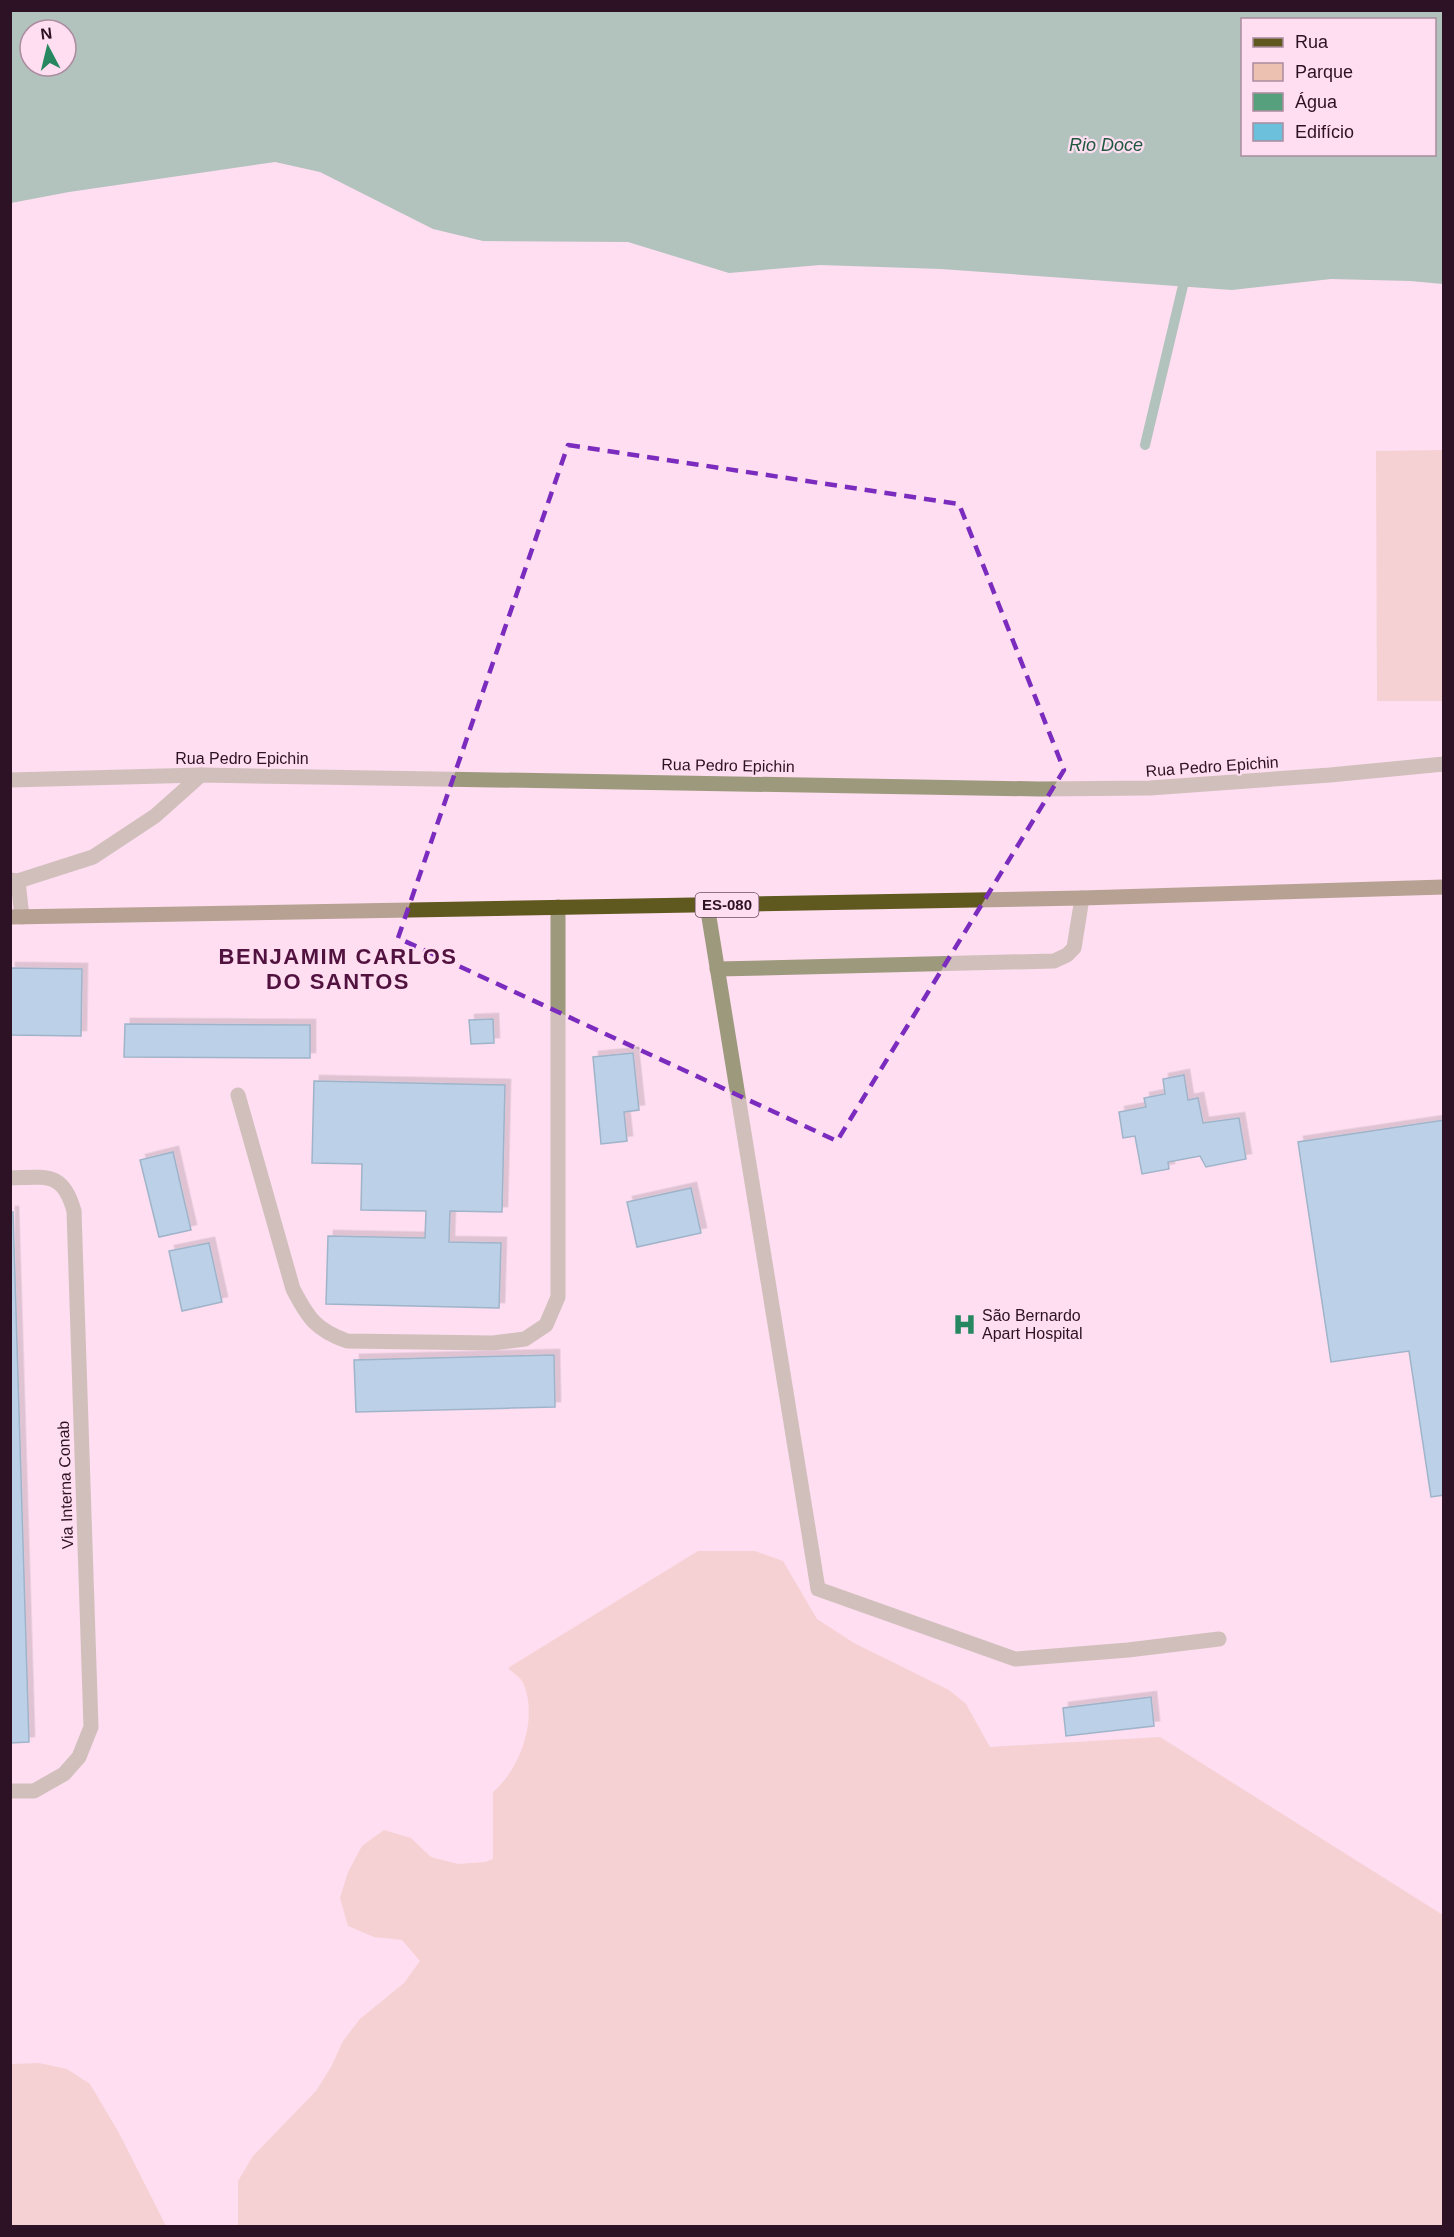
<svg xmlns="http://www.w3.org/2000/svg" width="1454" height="2237" font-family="Arial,sans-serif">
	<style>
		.green { fill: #edc1b1 }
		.water { fill: #57a07e; fill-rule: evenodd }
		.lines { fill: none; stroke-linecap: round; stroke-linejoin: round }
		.stream { stroke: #57a07e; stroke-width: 10 }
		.building { fill: #6dc0dc; stroke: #2e8099; stroke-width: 1.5; filter: url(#shadow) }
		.lane { stroke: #9c997d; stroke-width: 15 }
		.street { stroke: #9c997d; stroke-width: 15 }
		.primary { stroke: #5f581f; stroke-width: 15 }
		.marked { fill: none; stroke: #7b2cbf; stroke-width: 4.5; stroke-dasharray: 12 8; stroke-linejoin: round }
		.labels { text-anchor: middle; stroke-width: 4.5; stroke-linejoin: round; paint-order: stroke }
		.shield { fill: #fedef0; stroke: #6c4e61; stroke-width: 1.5 }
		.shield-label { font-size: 15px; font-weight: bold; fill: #2d1124 }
		.street-label { font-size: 16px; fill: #2d1124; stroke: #fedef0 }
		.poi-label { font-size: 16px; fill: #2d1124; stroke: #fedef0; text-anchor: start }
		.water-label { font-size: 18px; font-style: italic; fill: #1f583f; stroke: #fedef0 }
		.district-label { font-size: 22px; font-weight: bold; letter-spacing: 1.5px; fill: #52123f; stroke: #fedef0 }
	</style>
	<defs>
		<filter id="shadow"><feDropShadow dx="5.5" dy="-5.5" stdDeviation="0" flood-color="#0004"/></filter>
	</defs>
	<rect width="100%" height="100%" fill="#fedef0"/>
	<g class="green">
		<path d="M1443 450V701H1377L1376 451Z"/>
		<path d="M698 1551H755L783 1561 817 1619 854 1643 949 1690 966 1704 990 1747 1160 1737 1443 1915V2226H238V2181L253 2156 316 2091 331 2067 343 2041 360 2019 404 1983 420 1961 402 1940 374 1937 348 1926 340 1898 348 1872 362 1846 384 1830 411 1838 431 1857 458 1864 485 1862 493 1859V1792C520 1769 538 1720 524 1685 522 1678 513 1673 508 1668Z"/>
		<path d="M39 2063 67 2069 90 2084 119 2133 166 2226H11V2064Z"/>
	</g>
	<path class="water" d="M11 10 1443 11V284L1410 281 1331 279 1232 290 941 269 820 265 729 273 628 242 483 241 433 229 320 172 275 162 69 192 11 203ZM1242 20H1434V154H1242ZM30 30H66V66H30Z"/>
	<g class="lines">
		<path class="stream" d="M1145 445 1186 273"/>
	</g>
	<g class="building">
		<path d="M10 968 82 969 81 1036 10 1035Z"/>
		<path d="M493 1019 494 1043 471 1044 469 1020Z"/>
		<path d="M125 1024 310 1025V1058L124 1057Z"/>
		<path d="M633 1053 639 1110 624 1112 627 1141 601 1144 593 1057Z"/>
		<path d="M1184 1075 1188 1100 1198 1098 1203 1123 1239 1118 1246 1159 1206 1167 1200 1156 1168 1162 1169 1169 1142 1174 1135 1136 1123 1138 1119 1112 1146 1107 1144 1098 1165 1094 1163 1079Z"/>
		<path d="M314 1081 505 1085 502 1212 450 1211 449 1242 501 1243 499 1308 326 1304 328 1236 425 1238 426 1211 361 1210 362 1164 312 1163Z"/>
		<path d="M1444 1120V1495L1431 1497 1409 1351 1331 1362 1298 1142Z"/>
		<path d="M173 1152 191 1230 159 1237 140 1160Z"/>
		<path d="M691 1188 701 1233 637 1247 627 1202Z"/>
		<path d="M10 1212H13L29 1742 10 1743Z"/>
		<path d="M209 1243 222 1302 182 1311 169 1251Z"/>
		<path d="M554 1355 555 1407 356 1412 354 1360Z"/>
		<path d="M1151 1697 1154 1726 1066 1736 1063 1708Z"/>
	</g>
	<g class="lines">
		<g class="lane">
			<path d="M707 905 818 1589 1015 1659 1128 1650 1219 1639"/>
			<path d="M717 969 1054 961 1067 955 1074 948 1082 898"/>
			<path d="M238 1095 293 1289C308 1318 316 1330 347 1341L493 1343 525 1339 546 1325 558 1297V907"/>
			<path d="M10 1178C46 1177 63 1171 74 1211L91 1727 79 1757 64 1774 34 1791H10"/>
		</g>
		<g class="street">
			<path d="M10 780 201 775 1040 789 1150 788 1330 775 1444 764"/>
			<path d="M10 880 18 881 22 917"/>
			<path d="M18 881 93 857 155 816 201 775"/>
		</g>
		<path class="primary" d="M10 917 1082 898 1444 887"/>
	</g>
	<path d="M0 0H1454V2237H0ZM568 445 959 504 1064 770 837 1141 398 938Z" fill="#fedef0" fill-opacity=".55" fill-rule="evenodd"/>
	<path class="marked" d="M568 445 959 504 1064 770 837 1141 398 938Z"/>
	<defs>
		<symbol id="hospital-bare" viewBox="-9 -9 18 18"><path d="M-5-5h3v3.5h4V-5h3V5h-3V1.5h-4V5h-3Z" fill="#268760" stroke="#fedef0" stroke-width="2.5" paint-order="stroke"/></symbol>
	</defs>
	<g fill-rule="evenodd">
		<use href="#hospital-bare" x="948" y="1308" width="33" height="33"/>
	</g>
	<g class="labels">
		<rect class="shield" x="695.5" y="893" width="63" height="24" rx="4.5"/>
		<g class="shield-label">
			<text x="727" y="910">ES-080</text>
		</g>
		<g class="street-label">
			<text x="242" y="764">Rua Pedro Epichin</text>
			<text transform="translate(728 765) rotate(1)" y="6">Rua Pedro Epichin</text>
			<text transform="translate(1212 766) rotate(-4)" y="6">Rua Pedro Epichin</text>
			<text transform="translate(65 1485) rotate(-92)" y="6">Via Interna Conab</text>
		</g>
		<g class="poi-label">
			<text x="982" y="1321">São Bernardo<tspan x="982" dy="18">Apart Hospital</tspan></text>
		</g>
		<g class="water-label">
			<text x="1106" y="151">Rio Doce</text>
		</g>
		<g class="district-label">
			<text x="338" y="964">BENJAMIM CARLOS<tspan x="338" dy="25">DO SANTOS</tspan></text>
		</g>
	</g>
	<rect width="1454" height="2237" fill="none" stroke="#2d1124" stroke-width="24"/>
	<rect x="1241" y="18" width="195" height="138" fill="#fedef0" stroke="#aa8c9e" stroke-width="1.5"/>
	<rect x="1253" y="38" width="30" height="9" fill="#5f581f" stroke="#aa8c9e" stroke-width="1.5"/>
	<text x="1295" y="48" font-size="18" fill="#2d1124">Rua</text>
	<rect x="1253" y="63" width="30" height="18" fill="#edc1b1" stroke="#aa8c9e" stroke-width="1.5"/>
	<text x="1295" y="78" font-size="18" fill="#2d1124">Parque</text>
	<rect x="1253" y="93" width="30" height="18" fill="#57a07e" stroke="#aa8c9e" stroke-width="1.5"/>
	<text x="1295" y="108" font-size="18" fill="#2d1124">Água</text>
	<rect x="1253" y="123" width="30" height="18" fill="#6dc0dc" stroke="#aa8c9e" stroke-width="1.5"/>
	<text x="1295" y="138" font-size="18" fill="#2d1124">Edifício</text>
	<g transform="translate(48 48) rotate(353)"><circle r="28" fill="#fedef0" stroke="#aa8c9e" stroke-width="1.5"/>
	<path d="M0-4.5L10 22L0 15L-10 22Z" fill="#268760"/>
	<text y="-9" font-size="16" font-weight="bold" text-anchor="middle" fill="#2d1124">N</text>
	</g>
</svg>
